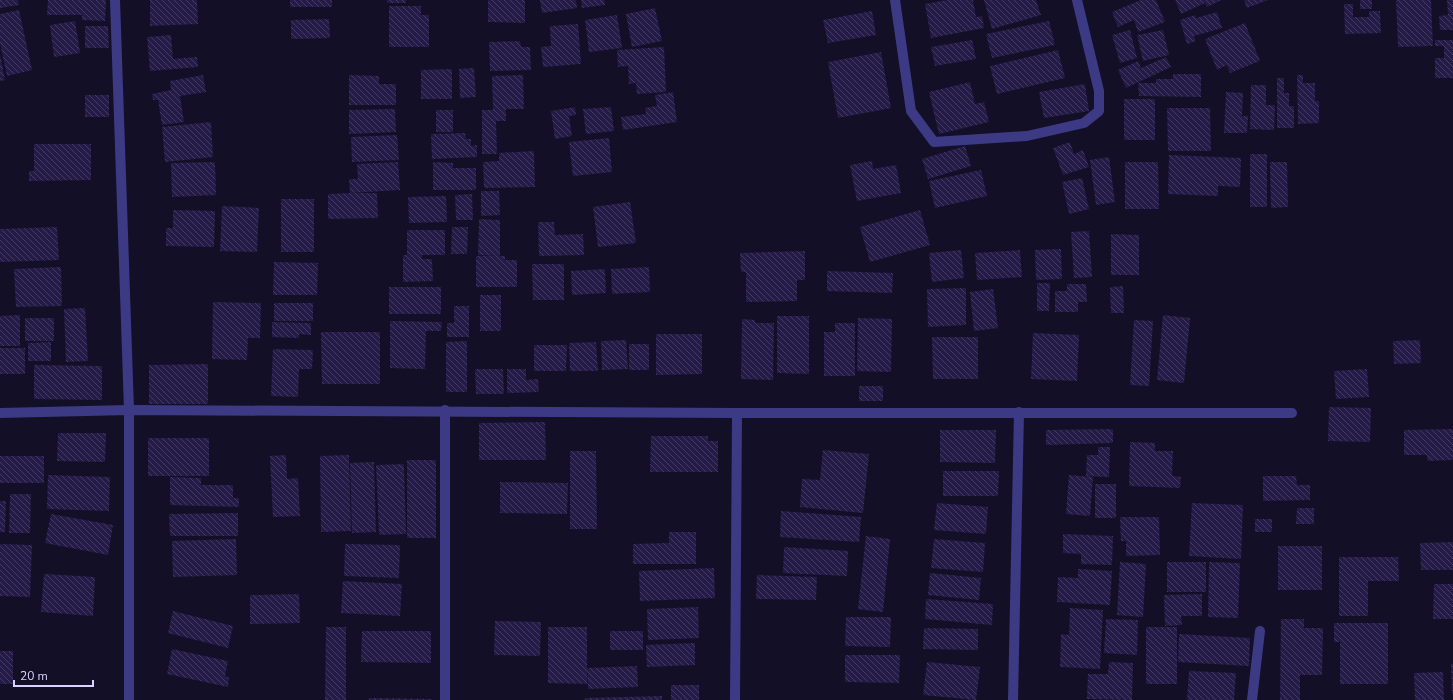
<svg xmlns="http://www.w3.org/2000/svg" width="1453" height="700" font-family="'Nunito Sans',sans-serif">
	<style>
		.building { fill: url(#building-back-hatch) }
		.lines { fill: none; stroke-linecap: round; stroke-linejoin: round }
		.minor { stroke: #3d3a85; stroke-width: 10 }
	</style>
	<defs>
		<pattern id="building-back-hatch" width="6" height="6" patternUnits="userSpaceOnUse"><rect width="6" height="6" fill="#241b47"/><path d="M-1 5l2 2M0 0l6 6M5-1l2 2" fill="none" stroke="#433b63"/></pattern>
	</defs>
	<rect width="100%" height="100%" fill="#130f26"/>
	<g class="building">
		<path d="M0 0H18L19 5 0 8Z"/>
		<path d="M48 0H106L105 21 82 20V15H47Z"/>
		<path d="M150 0H197L198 24 150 26Z"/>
		<rect x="290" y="0" width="42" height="7"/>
		<rect x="387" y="0" width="19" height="3"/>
		<path d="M488 0H525V23L488 22Z"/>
		<path d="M540 0H576L577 8 542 13Z"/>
		<path d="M581 0H604L605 5 582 8Z"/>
		<path d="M947 0H973L976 17 982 16 984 28 931 38 925 4Z"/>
		<path d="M984 0H1036L1041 15 992 29Z"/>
		<path d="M1141 0H1156L1165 22 1138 32 1134 20 1118 27 1112 12Z"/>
		<path d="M1175 0H1222L1207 7 1205 3 1181 14Z"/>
		<path d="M1244 0H1268L1247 8Z"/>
		<rect x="1360" y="0" width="12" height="9"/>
		<path d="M1396 0H1431L1433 46 1398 47Z"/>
		<path d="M1447 0H1453V30H1440L1439 16 1448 15Z"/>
		<path d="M1344 4H1353V17H1369V11H1380L1381 33 1345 34Z"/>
		<path d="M389 6H421V15H429V47H389Z"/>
		<path d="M655 8 662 41 632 47 626 14Z"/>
		<path d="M19 10 32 70 7 76 0 43V14Z"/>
		<path d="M872 11 876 35 828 43 823 20Z"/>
		<path d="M1217 12 1222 28 1194 36 1196 41 1187 44 1180 20 1195 15 1196 18Z"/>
		<path d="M617 15 622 48 589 52 585 20Z"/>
		<path d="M329 19 330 38 291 39V20Z"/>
		<path d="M75 21 80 53 54 57 50 25Z"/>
		<path d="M1049 21 1055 45 992 58 986 34Z"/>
		<path d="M1245 23 1260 61 1230 73 1227 65 1217 70 1205 39Z"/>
		<path d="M578 24 581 64 543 67 541 47 551 46 550 26Z"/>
		<path d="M85 26H108L109 48H85Z"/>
		<path d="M1130 30 1137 58 1120 63 1112 35Z"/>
		<path d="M1163 30 1169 55 1143 61 1137 35Z"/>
		<path d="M171 35 173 59 197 57 198 67 150 71 147 37Z"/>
		<path d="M972 40 976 59 935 66 931 47Z"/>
		<path d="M1435 40H1453V78H1435V58H1444V46H1435Z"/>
		<path d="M520 41 521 47H530L531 70 490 71 489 42Z"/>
		<path d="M664 47 666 92 637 94 636 83 629 84 628 66 618 67 617 50Z"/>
		<path d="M1058 50 1065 78 997 94 990 66Z"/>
		<path d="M881 52 891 108 838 118 828 62Z"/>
		<path d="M0 54 5 80 0 81Z"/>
		<path d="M1166 57 1171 67 1126 88 1118 70 1138 61 1141 68Z"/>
		<path d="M474 68 476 97 460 98 459 69Z"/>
		<path d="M452 69V99H421V70Z"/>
		<path d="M1173 74H1201V97L1139 96 1138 83H1156V79H1173Z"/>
		<path d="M203 75 206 92 180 96 184 122 162 125 158 100H153L152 94 171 90 170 81Z"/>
		<path d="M349 75 379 76V84H396V105H349Z"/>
		<path d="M523 75 524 109H506V121H496L497 154H482V110H493L492 76Z"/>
		<path d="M1297 75H1303V83H1315V101H1319V123L1298 124Z"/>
		<path d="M1277 78H1284V93H1289V106H1294V128H1277Z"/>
		<path d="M970 82 975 104 984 102 989 122 939 134 929 92Z"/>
		<path d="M1085 84 1089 111 1044 118 1039 92Z"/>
		<path d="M1251 85H1266V105H1275L1274 130 1250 129Z"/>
		<path d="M673 92 677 122 623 130 621 117 646 114 645 108 657 106 655 95Z"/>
		<path d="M1226 92 1243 93 1242 116H1248L1247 133H1224Z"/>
		<rect x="85" y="95" width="24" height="22"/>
		<rect x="1124" y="99" width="31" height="41"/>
		<path d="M575 107 576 115 569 116 572 136 555 139 551 111Z"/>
		<path d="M611 107 614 131 586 134 583 109Z"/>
		<path d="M1167 108H1210L1211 151H1168Z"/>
		<path d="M395 109 396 132 349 134V110Z"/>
		<rect x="436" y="110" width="17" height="22"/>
		<path d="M211 122 213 157 165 162 162 127Z"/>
		<path d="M465 133 466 139H471V146L477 145V157L432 159 431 134Z"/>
		<path d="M397 135 399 160 352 162 351 137Z"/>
		<path d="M609 138 612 172 573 176 569 142Z"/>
		<path d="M1070 142 1074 154 1083 150 1089 167 1063 175 1053 148Z"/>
		<path d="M34 144H91V180L29 181V171H34Z"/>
		<path d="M965 146 971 166 928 179 922 159Z"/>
		<path d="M534 151 535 187 484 188 483 162 499 161V153Z"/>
		<rect x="1250" y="154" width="17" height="53"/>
		<path d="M1169 155 1241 158 1240 187 1218 186V196L1168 194Z"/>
		<path d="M1109 157 1115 202 1096 205 1090 160Z"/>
		<path d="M872 161 873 169 896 165 901 193 857 201 850 165Z"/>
		<path d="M215 162 216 195 172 197 171 163Z"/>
		<path d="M398 162 400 190 350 193 349 179H358L357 164Z"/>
		<path d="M433 162 453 163V168H476V190H433Z"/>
		<path d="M1125 162H1158L1159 209H1125Z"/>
		<path d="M1270 162H1287L1288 207 1271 208Z"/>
		<path d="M981 170 987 196 935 208 929 181Z"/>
		<path d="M1082 178 1089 209 1069 214 1062 182Z"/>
		<path d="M481 191H499L500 215 481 216Z"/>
		<path d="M351 193H377L378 218 328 219V194Z"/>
		<path d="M472 194 473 220H456L455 195Z"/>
		<path d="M446 196 447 222 409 223 408 197Z"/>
		<rect x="281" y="199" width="33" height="53"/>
		<path d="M630 202 636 243 598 247 593 207Z"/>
		<path d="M222 206 259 208 257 252 220 251Z"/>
		<path d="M173 210 215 211 214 247 166 246V228H173Z"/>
		<path d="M920 210 930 245 870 262 860 227Z"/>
		<path d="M479 219 500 220V256H505V260H517V287H476V256H497L478 255Z"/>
		<path d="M538 222H554L555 235 583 234 584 255 539 256Z"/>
		<path d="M57 227 59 260 0 262V229Z"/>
		<path d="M452 227H468L467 254H451Z"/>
		<path d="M407 230H445V255H422V259H432L433 281 403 282V255H414H407Z"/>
		<path d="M1089 231 1092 277 1074 278 1071 232Z"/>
		<path d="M1111 234 1139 235V275H1111Z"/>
		<path d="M1061 249 1062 279 1036 280 1035 250Z"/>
		<path d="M961 250 964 278 932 282 929 253Z"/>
		<path d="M1020 250 1022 277 977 280 975 253Z"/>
		<path d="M805 251V280H797V301L746 302V272H741L740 253Z"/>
		<path d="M274 262 318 263 317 295H273Z"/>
		<path d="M532 264H564V300H533Z"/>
		<path d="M61 267 62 306 16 307 14 269Z"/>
		<path d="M649 267 650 292 612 294 611 269Z"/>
		<path d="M605 269 606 293 572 295 571 271Z"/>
		<path d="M827 271 893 273 892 293 827 291Z"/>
		<path d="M1037 283H1050L1049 311H1037Z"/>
		<path d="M1067 284H1086L1087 302H1078V312H1055V291H1067Z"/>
		<path d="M1123 286 1124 313H1111L1110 287Z"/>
		<rect x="389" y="287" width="52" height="27"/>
		<path d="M966 288V325L928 327 927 289Z"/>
		<path d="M993 289 998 328 974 331 970 292Z"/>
		<rect x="480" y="295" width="21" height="36"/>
		<path d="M213 302 261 303 260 338H248L247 360 212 359Z"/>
		<rect x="274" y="303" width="39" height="18"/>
		<path d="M454 306H469V337H447V323H454Z"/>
		<path d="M85 308 88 361 66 362 64 309Z"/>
		<path d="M20 315V346H0V316Z"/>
		<path d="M1163 315 1190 318 1184 383 1157 380Z"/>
		<path d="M777 316H809V374L777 373Z"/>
		<rect x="25" y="318" width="29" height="23"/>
		<path d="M858 318 892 319 891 372 857 371Z"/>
		<path d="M742 319 755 320V323H774L773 380 741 379Z"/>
		<path d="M1134 320 1153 321 1149 386 1130 385Z"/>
		<path d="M390 321 442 322 441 331H426L425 369 390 368Z"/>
		<path d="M272 322 311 323V335L299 334V338L272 337Z"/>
		<path d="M835 323H855V376H824V332H835Z"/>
		<path d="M321 332H380V384H322Z"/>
		<path d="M1033 333 1079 335 1077 381 1031 379Z"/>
		<path d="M656 334H702V374L656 375Z"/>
		<path d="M932 337H978V379H933Z"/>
		<path d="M626 340 628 369 602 370 601 341Z"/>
		<path d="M1420 340 1421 363 1394 364 1393 341Z"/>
		<path d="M467 341V392H446V342Z"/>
		<path d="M51 342V361H28V343Z"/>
		<path d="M596 342 598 371H570L569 343Z"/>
		<rect x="629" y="344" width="20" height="26"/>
		<path d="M534 345H567L566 371H534Z"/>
		<rect x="0" y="348" width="25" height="26"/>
		<path d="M273 349 313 350 312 369H299L298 397 271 396Z"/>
		<path d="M208 364V404H149V365Z"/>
		<path d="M34 365 102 366V400L34 399Z"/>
		<path d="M475 369H503L504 394H476Z"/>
		<path d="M507 369H526V380L538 379 539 392 507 393Z"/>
		<path d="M1367 369 1369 397 1336 399 1334 371Z"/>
		<rect x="859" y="386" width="24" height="15"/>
		<path d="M1329 407 1371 408 1370 442 1328 441Z"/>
		<path d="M545 422 546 460H479V423Z"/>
		<path d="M1113 429V443L1046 445V430Z"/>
		<path d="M1453 429V460L1427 461V455H1404V430Z"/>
		<path d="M940 430H996L995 463 940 462Z"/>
		<path d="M58 433H106L105 462 57 461Z"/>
		<path d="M651 436H708V441H718V472H650Z"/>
		<rect x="148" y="438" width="61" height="38"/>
		<path d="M1130 442 1155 443V451H1173L1172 476 1181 477 1180 488 1129 486Z"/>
		<path d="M1098 447H1110L1109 477 1086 476 1087 455H1098Z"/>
		<path d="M823 450 869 454 863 513 800 507 802 479 820 480Z"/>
		<path d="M570 451H596L597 529H570Z"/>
		<path d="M286 455 287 479 298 478 300 516 273 517 270 456Z"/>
		<path d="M349 455 351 531 321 532 320 456Z"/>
		<rect x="0" y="456" width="44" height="27"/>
		<rect x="407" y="460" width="29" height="78"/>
		<path d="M374 462 376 532 352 533 350 463Z"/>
		<path d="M404 464 406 534 379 535 376 465Z"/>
		<path d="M943 471H999L998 496H943Z"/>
		<path d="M48 475 110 477 109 511 47 509Z"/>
		<path d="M1069 475 1093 477 1090 516 1066 514Z"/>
		<path d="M1263 476H1296L1297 485H1310V500L1263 501Z"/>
		<path d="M170 477 201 478V485H233V498H239V507L170 505Z"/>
		<path d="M500 482 568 483 567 514 500 513Z"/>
		<rect x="1095" y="484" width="21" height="34"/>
		<path d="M10 494H31L30 533H9Z"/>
		<path d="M0 501H6L5 532H0Z"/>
		<path d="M937 503 988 507 986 534 934 530Z"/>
		<path d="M1192 503 1243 505 1241 559 1189 556Z"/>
		<path d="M1297 508H1314V524H1296Z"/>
		<path d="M781 511 861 517 859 542 780 537Z"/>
		<path d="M238 513V536H170L169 514Z"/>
		<path d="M51 514 113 525 108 555 45 543Z"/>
		<path d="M1120 517H1159L1160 555 1126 556V541H1121Z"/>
		<rect x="1255" y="519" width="17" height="13"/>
		<path d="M669 532H696V564H633V544L669 543Z"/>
		<path d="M1063 534 1113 536 1112 565 1081 564V554L1063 553Z"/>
		<path d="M866 536 890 539 883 612 858 609Z"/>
		<path d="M236 539 237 575 173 577 172 541Z"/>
		<path d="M934 539 985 543 983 572 931 568Z"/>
		<path d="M1453 542V570H1421L1420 543Z"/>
		<path d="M0 544 32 545 30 597 0 596Z"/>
		<path d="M345 544 400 545 399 578 344 576Z"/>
		<rect x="1278" y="546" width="44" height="44"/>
		<path d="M784 547 848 551 847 576 783 573Z"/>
		<path d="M1339 557H1398L1399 581H1368V616H1339Z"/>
		<path d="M1120 562 1146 564 1143 617 1117 615Z"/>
		<rect x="1167" y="562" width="39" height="30"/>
		<path d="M1209 562 1240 563 1238 618 1208 617Z"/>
		<path d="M714 568 715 598 640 601 639 571Z"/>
		<path d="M1078 569 1112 571 1110 605 1057 602 1058 577 1078 578Z"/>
		<path d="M930 573 981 578 979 600 928 595Z"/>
		<path d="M44 574 95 577 93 616 41 612Z"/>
		<path d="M757 575 817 577 816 600 756 599Z"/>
		<path d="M343 581 402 584 400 616 341 613Z"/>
		<path d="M1434 584H1453V619H1433Z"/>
		<path d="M299 594 300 623 250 624V595Z"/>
		<path d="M1202 594V616H1181L1182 625 1165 626 1164 595Z"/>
		<path d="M926 599 993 604 992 625 925 619Z"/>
		<path d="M698 607 699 638 648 640 647 609Z"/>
		<path d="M1070 608 1103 610 1100 669 1060 667 1061 634 1069 635Z"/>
		<path d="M173 611 233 626 228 648 168 633Z"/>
		<path d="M846 617H891L890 647 845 646Z"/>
		<path d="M1106 619 1138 620 1137 655 1104 653Z"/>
		<path d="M1281 619H1304V628H1323L1322 675H1300V700H1280Z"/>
		<path d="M495 621 541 622 540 656 494 655Z"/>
		<path d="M1334 623H1388V684H1340V642H1334Z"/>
		<path d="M326 627H346V700H325Z"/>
		<path d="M548 627H587V684L548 683Z"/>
		<rect x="1146" y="627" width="31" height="57"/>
		<path d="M924 628 978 629V650L923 649Z"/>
		<path d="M362 631H431V663L361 662Z"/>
		<rect x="610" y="631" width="33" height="19"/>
		<path d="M1179 634 1250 638 1249 666 1178 662Z"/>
		<path d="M695 643V665L647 667 646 645Z"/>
		<path d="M172 649 228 661 225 676 229 678 228 687 167 674Z"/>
		<rect x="0" y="651" width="13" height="33"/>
		<path d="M845 655H900L899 683 845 682Z"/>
		<path d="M927 662 980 667 976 700 923 695Z"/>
		<path d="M1109 662 1133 663 1132 700 1087 699 1088 674H1108Z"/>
		<path d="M1451 664H1453V694H1452Z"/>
		<path d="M637 666 638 687 588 689 587 668Z"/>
		<path d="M1189 671 1236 673 1234 700H1187Z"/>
		<path d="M1443 672 1444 700H1415L1414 673Z"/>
		<rect x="671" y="685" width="28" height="15"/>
		<path d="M662 696V700H585V698Z"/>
		<path d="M369 698 432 699V700H369Z"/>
	</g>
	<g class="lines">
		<g class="minor">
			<path d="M115 0 129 410V700"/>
			<path d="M895 0 911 111 934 142 1027 136 1084 123 1099 111V91L1077 0"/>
			<path d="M445 410V700"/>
			<path d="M0 413 129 410 737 413H1292"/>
			<path d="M735 700 737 413"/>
			<path d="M1013 700 1019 412"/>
			<path d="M1252 700 1260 631"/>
		</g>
	</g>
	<path d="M14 680v6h79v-6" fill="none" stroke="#d9d4ff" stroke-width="2"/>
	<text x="20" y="680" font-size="12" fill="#d9d4ff" stroke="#130f26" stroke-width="3" paint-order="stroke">20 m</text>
</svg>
